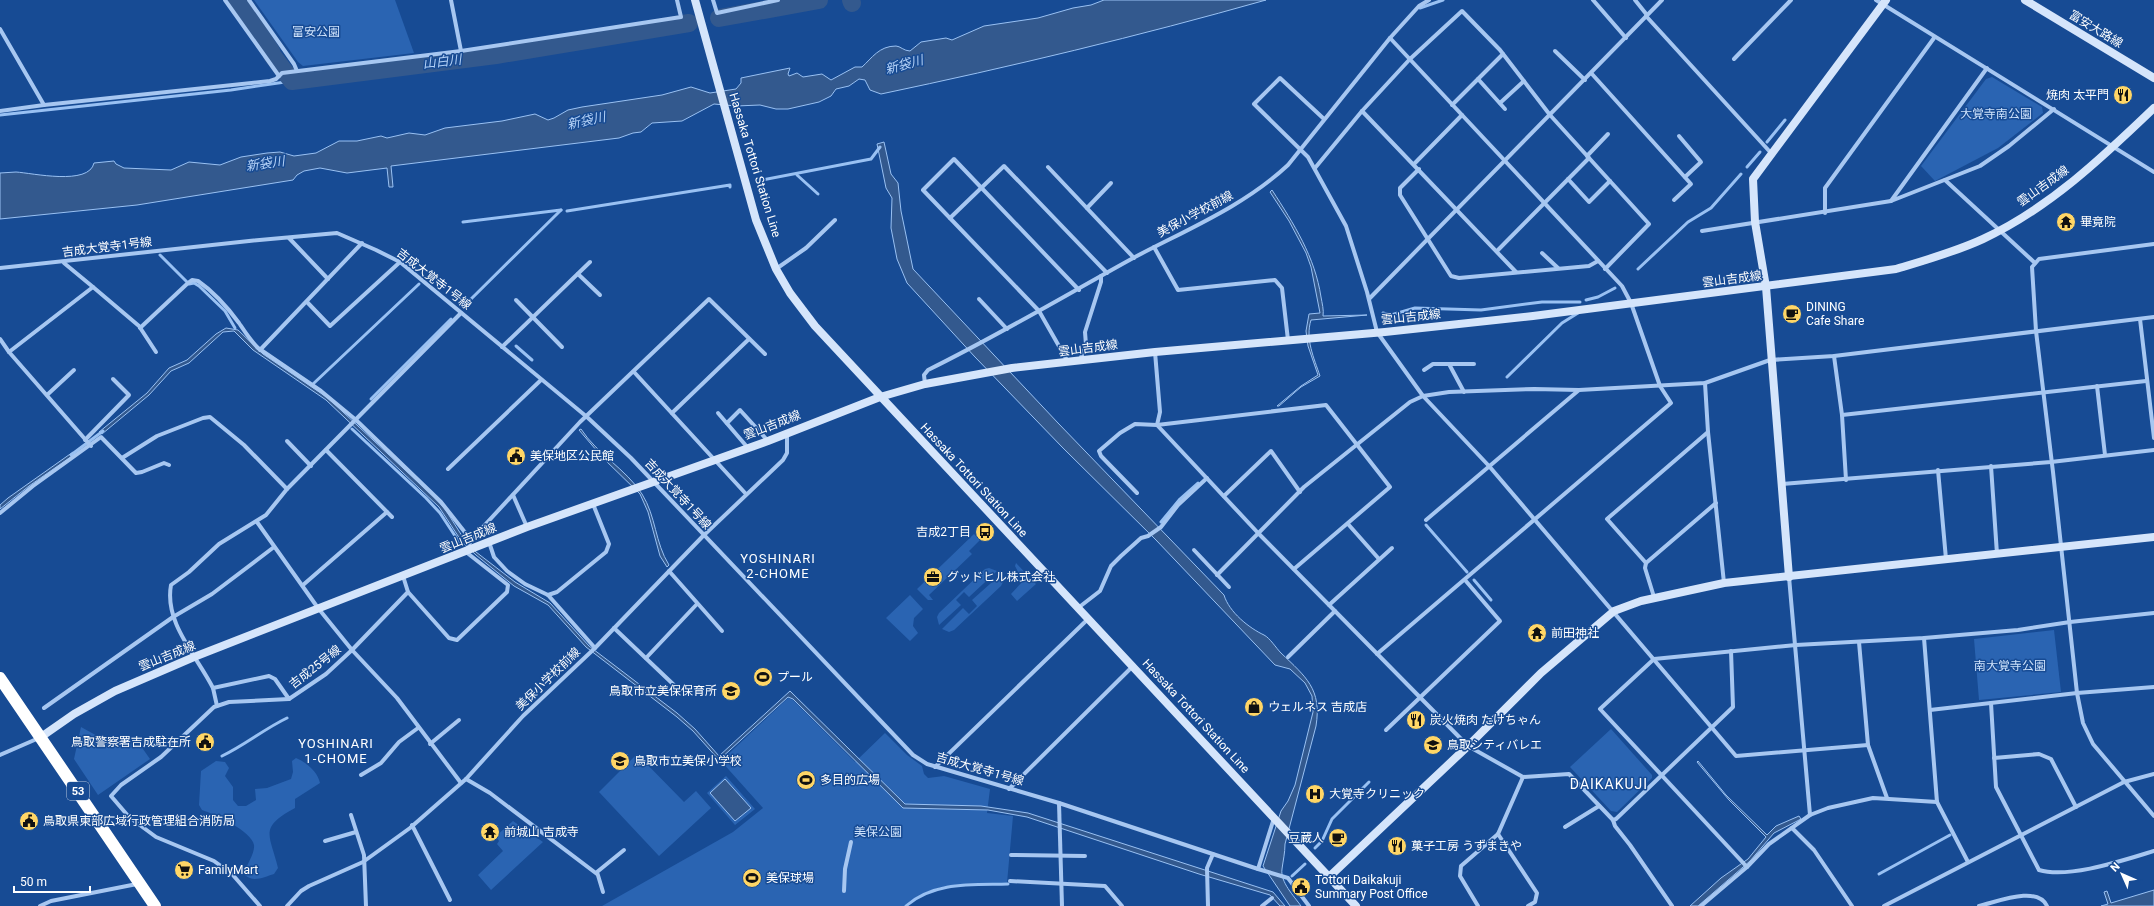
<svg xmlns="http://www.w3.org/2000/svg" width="2154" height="906" font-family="Roboto,'Noto Sans JP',sans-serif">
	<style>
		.green { fill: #2a64b2 }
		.water { fill: #33598e; stroke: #99c1f3 }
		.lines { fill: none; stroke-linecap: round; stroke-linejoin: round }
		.stream { stroke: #99c1f3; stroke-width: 3 }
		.river { stroke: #33598e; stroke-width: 18 }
		.street { stroke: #a7c7f1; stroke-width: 4 }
		.secondary { stroke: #d5e5fb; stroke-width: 8 }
		.highway { stroke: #fff; stroke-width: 12 }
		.labels { text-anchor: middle; stroke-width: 3; stroke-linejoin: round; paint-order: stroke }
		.shield { fill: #174b94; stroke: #b9c9df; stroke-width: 1 }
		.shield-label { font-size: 11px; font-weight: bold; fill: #fff }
		.street-label { font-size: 12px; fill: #fff; stroke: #174b94 }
		.park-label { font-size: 12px; fill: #cee2fc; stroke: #174b94 }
		.poi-label { font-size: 12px; fill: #fff; stroke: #174b94; text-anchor: start }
		.water-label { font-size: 13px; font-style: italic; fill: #b3d1f7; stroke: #174b94 }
		.neighbourhood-label { font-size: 13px; letter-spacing: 1px; fill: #fff; stroke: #174b94 }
		.quarter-label { font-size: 14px; letter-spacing: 1px; fill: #fff; stroke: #174b94 }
	</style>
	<rect width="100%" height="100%" fill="#174b94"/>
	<g class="green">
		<path d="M254 0H395L414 53 303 66 298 62Z"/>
		<path d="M1992 77 2042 107 2043 113 1998 148 1935 181 1921 166 1986 79Z"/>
		<path d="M974 534 980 540 969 551 972 554 929 595 933 600H928L917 589Z"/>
		<path d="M1016 563 1036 584 1017 601 1011 594 1023 581 1015 566Z"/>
		<path d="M989 568 997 571 969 597 964 592 956 600 961 605 939 625 937 617 939 613 985 569Z"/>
		<path d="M1000 575 1003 582 1001 586 954 630 949 632 942 629 963 608 969 614 977 606 972 600Z"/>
		<path d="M910 595 923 609 914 618 913 626 918 633 910 641 886 618Z"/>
		<path d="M2054 630 2061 692 1979 700 1974 639Z"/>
		<path d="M788 698 793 700 855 762 885 733 907 755 922 766 924 774 928 778 944 776 990 789 987 813 1013 816 1007 883C972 884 932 880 905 906H602L733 832 763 808 721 761Z"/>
		<path d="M81 727 101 738 138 742 150 759 98 795 74 759Z"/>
		<path d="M1611 729 1652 775V778L1617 812 1611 811 1570 767Z"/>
		<path d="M637 754 684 802 696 791 711 808 659 856 599 792Z"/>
		<path d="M296 758C306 762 318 772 320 783L295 799V808C258 828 270 834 278 868L274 874C264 877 253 883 245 875V871C247 864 255 853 254 845 252 831 214 814 202 810L199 805 201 771 216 761 225 762 229 768 225 776 233 787V800L238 806H246L256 800 255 789 267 788 291 779 293 772 292 761Z"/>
		<path d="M726 776 755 809 735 825 707 793Z"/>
		<path d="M513 821 543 842 491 890 478 875 503 851 497 844 499 841 496 836Z"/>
	</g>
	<g class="water">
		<path d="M1104 0H1266C1139 36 1010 67 881 94L870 90 865 80 859 79 849 86 836 89 831 96 819 102 788 109H776L760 105 736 106 714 104 682 121 652 123 641 132 633 133 619 138 391 166 393 187H389L387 168 347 173 320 168 304 171 297 175 293 180 137 205 0 219V173C5 173 11 172 16 172 32 173 89 186 94 163L114 161 116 164 124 168 171 170 189 162 220 165 241 157 267 153 280 152 294 156 316 153 339 141H357L381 136 387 138 409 133 425 135 445 128 502 121 535 114 548 120 554 118 568 110 582 107 662 95 691 87 710 93 736 89 741 83V78L790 68 788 74 789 76 797 73 803 77 822 74 831 80 855 67H862C872 58 879 46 896 46 900 46 904 51 910 51L921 42 946 38 952 40 984 26 1038 18 1073 8 1091 5Z"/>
		<path d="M884 142 891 174 898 183 901 211 913 269 1058 423 1224 595C1229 612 1249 628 1264 635 1270 638 1276 648 1281 653 1306 677 1322 689 1316 726L1285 844C1285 853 1283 861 1282 869 1280 882 1294 896 1301 906H1290L1263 866 1281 811 1288 801 1295 785 1313 712 1312 696 1305 683 1290 669 1275 665 1156 540 1063 448 975 357 907 283 897 259 891 228 892 198 886 188 877 144Z"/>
		<path d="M1272 190C1294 224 1315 257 1321 297 1322 303 1324 310 1323 316L1367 315 1311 320C1305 339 1314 358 1320 376L1301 387 1279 406H1277L1301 386 1318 375 1308 346 1306 331 1309 314 1320 313 1311 267 1306 253 1289 221 1270 192Z"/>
		<path d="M226 328 238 330 263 354 328 398 433 496 445 509 464 539 476 552 515 582 550 603 589 646 677 713 695 729 719 756 790 691 905 804 981 806 1028 813 1273 892 1285 906H1280L1270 895 1199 874 1027 817 988 810 903 808 793 699 788 697 719 760 693 731 677 717 586 647 548 605 514 586 476 555 462 542 439 507 326 400 253 350 234 331 223 332 189 363 171 371 149 395 102 434 99 432 147 393 169 368 187 360 216 334Z"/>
		<path d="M581 429C597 454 626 469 642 494 656 516 655 543 669 565L667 567 660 556 648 512 640 494 603 458 579 430Z"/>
		<path d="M73 452 75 454 29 486 0 509V505L8 498Z"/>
		<path d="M1698 761 1726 795 1767 835 1776 826 1799 816 1801 819 1774 833 1750 861 1698 906H1690L1721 878 1748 859 1766 837 1729 800 1697 762Z"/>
		<path d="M725 779 751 808 735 821 710 793Z"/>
		<path d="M2154 890V906H2101L2108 904 2104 892 2107 891 2111 903Z"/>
	</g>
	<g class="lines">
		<g class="stream">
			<path d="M1420 8 1443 0"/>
			<path d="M0 115 231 90 292 81"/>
			<path d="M1767 142 1785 120"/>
			<path d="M1747 167 1760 152"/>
			<path d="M797 175 818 194"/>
			<path d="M762 180 871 159 880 147"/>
			<path d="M567 211 730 185V187"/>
			<path d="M463 222 561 210"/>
			<path d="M160 255 187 282"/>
			<path d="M1638 269 1688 222 1711 208 1741 174"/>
			<path d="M189 284 194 283 199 286 225 311 235 328"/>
			<path d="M1586 300 1598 297 1615 288"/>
			<path d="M465 305 561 210"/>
			<path d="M1383 313 1391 315 1415 308 1481 310 1542 302H1580"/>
			<path d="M516 346 532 360"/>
			<path d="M1507 377 1562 323 1578 313"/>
			<path d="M313 384 419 284"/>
			<path d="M371 399 451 319"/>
			<path d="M352 429 426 498 440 513 459 542"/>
			<path d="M71 455 103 431"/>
			<path d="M1161 522 1180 499 1198 483"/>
			<path d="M1426 525 1467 572"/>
			<path d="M1474 580 1491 600"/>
			<path d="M222 756C245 745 264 729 287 718"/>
			<path d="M1315 848 1322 841 1332 819 1369 782"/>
			<path d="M1879 874 1950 835"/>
			<path d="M1292 876 1305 864"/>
			<path d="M906 906C934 881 974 885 1008 884"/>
		</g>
		<g class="river">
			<path d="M237 0 271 51 272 55 292 81 496 55 689 23"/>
			<path d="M851 0 852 3"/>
			<path d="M719 18 819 0"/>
		</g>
		<g class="street">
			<path d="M225 0 279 76"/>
			<path d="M249 0 294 64 297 71"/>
			<path d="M451 0 461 51"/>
			<path d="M713 0 717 13 778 0"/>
			<path d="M1593 0 1626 38"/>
			<path d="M1635 0 1647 15"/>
			<path d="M1876 0C1969 58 2062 115 2154 172"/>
			<path d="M1646 16 1771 153"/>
			<path d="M0 29 44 105"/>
			<path d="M1555 51 1585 80"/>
			<path d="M1734 59 1791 0"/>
			<path d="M1592 74 1691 184 1674 200"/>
			<path d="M1478 79 1505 109"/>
			<path d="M1500 103 1524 81"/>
			<path d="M1452 105 1503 54"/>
			<path d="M0 111 44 105 270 81 276 79 282 73 461 51 681 17 677 0"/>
			<path d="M1362 111 1516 272"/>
			<path d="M1324 119 1280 78 1254 104 1308 157 1346 226 1367 292 1377 332 1423 396 1489 466 1736 756 1868 745"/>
			<path d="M1679 136 1701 162 1685 177"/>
			<path d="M1587 156 1608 134"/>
			<path d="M1414 164 1462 115"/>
			<path d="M1048 167 1134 258"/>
			<path d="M1315 168 1362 111 1410 59 1462 11 1500 50 1550 115 1649 224 1605 269"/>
			<path d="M1419 169 1400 188V195L1451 276 1459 278 1589 266 1598 261"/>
			<path d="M1568 179 1589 202 1610 181"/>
			<path d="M1945 180 2035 263"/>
			<path d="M1891 201 1987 68"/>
			<path d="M1087 208 1111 183"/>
			<path d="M1825 213V188L1934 38"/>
			<path d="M950 218 1004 166 1107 273"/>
			<path d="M1702 231 1891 201 1980 166 2009 146 2054 109"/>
			<path d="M289 238 328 279"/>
			<path d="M2154 244 2039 259 2032 267 2036 331 2053 472 2077 693 2083 723 2093 744 2154 816"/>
			<path d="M1154 247 1178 290 1275 280 1282 288 1288 340"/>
			<path d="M1497 251 1589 158"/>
			<path d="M1542 253 1558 268"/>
			<path d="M64 263 93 287 9 352 91 446"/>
			<path d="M0 268 249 241 337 233 376 250 400 262 587 417 631 458 913 755 927 764 1059 803 1258 869 1274 818"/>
			<path d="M776 269 806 248 835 220"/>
			<path d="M578 274 600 295"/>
			<path d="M93 287 139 326 156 352"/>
			<path d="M979 299 1007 329"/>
			<path d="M1369 299 1662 0"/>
			<path d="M516 300 562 347"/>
			<path d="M307 302 330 326 400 262"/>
			<path d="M2140 319 2154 438"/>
			<path d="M140 328 188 283 192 280 198 281C214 292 228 308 239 323 245 332 250 340 258 348L321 391 356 420 441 502 471 540"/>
			<path d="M0 339 9 352"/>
			<path d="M502 347 590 262"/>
			<path d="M260 350 362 243"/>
			<path d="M1155 352 1160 412 1157 425 1259 534 1468 746 1523 777 1569 774 1613 820 1616 819 1733 707 1731 651"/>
			<path d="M1834 356 1842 415 1846 480"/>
			<path d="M1080 360 1086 345 1085 332 1101 282V276"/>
			<path d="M1068 362 1039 311 923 190 954 159 1079 290"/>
			<path d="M1449 364 1464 392"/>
			<path d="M1424 370 1433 364H1474"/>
			<path d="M634 372 746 494"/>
			<path d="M1705 383 1708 432 1724 583"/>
			<path d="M925 384 924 375 928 370C999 335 1066 295 1135 257 1188 229 1244 206 1288 165L1390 38 1419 6 1429 0"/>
			<path d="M2097 386 2105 455"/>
			<path d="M47 395 74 370"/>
			<path d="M672 413 749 339"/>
			<path d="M718 413 748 448"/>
			<path d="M1842 415 2146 381"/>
			<path d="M727 423 740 410 768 441"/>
			<path d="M1708 432 1607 519 1646 563 1716 503"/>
			<path d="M85 440 129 395 113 379"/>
			<path d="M287 441 311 466"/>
			<path d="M326 450 392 517"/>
			<path d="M122 458 157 436 203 418 210 417 244 445 287 489"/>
			<path d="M1991 466 1997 554"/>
			<path d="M448 469 541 380"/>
			<path d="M1938 470 1946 559"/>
			<path d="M1782 484 2051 462 2154 450"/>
			<path d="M1137 493 1101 456 1099 451 1120 433 1135 424 1157 425 1326 405 1390 487 1294 569"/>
			<path d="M513 495 527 527"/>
			<path d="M1224 496 1271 451 1300 492"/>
			<path d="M0 513 33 486 101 437 136 473 142 472 164 463 169 465"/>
			<path d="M1426 520 1579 390"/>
			<path d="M257 522 318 608 352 650 397 698 461 783"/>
			<path d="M1348 524 1379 559"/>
			<path d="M489 542 494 557 507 571 525 584 548 595 595 648"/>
			<path d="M1194 550 1229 587"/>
			<path d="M1646 563 1645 568 1654 597"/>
			<path d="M669 571 722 631"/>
			<path d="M1217 575 1304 487 1410 402 1423 396 1449 392 1534 389 1579 390 1705 383 1770 360 1834 356 2154 317"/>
			<path d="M403 576 408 592 352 650 326 674 289 699 275 679 269 676 213 688C197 656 164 623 171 585L189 572 219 544 266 515 287 489 461 313"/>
			<path d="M1789 577 1810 815"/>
			<path d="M303 585 387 512"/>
			<path d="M408 592 449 638 457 640 507 592 508 585 466 552 471 540 580 422 709 299 765 354"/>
			<path d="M548 595 557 592 606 552 609 544 593 504"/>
			<path d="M1329 605 1392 548"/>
			<path d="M1078 608 1100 591 1111 566 1121 556 1141 538 1148 536 1161 527 1178 505 1207 478"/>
			<path d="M614 628 674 685"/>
			<path d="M1924 638 1937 802 1968 862"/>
			<path d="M1859 642 1868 745 1887 798"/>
			<path d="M1377 654 1671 403 1660 386 1631 303 1622 286 1390 38"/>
			<path d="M1288 657 1335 611"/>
			<path d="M646 658 697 604"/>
			<path d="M213 688 217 706"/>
			<path d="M1991 703 1996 787 2039 870C2069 879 2124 860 2154 851"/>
			<path d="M44 708 173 617 212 594 274 547"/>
			<path d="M1930 710 2077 693 2154 687"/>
			<path d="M1386 730 1500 621 1465 580"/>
			<path d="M430 744 459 720"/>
			<path d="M0 755 39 738"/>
			<path d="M1994 758 2039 754 2051 759 2076 807"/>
			<path d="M935 767 1088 619"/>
			<path d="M361 775 381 763 399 742 418 728"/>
			<path d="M466 779 490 793 597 874"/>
			<path d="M1009 789 1133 666"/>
			<path d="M1059 803 1062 906"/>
			<path d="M351 815 364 855 366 906"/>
			<path d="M1613 820 1615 826 1630 845 1672 906"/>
			<path d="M412 825 450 900"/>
			<path d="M1565 827 1599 806"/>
			<path d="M1792 828 1814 850 1852 906"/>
			<path d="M1498 834 1537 893 1535 902 1528 906"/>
			<path d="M325 841 356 832"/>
			<path d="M1011 855 1085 856"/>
			<path d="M1747 867 1600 709 1654 659 1796 645 1924 638 2018 630 2070 622 2154 613"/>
			<path d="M1258 869 1288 878 1309 906"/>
			<path d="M1010 881 1105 886 1122 906"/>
			<path d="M844 891 845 869 851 842"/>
			<path d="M603 892 597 872 624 850"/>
			<path d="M40 906 51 901 137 884"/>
			<path d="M260 906 232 874 214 861 156 837 129 817 111 796 121 785 161 757 214 707 229 702 289 699"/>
			<path d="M287 906 301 891 309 886 363 862 410 828 466 779 523 716 595 648 703 536 783 460 787 453V434"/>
			<path d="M1208 906 1207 868 1213 854"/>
			<path d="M1262 906 1272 898"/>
			<path d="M1478 906 1460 876 1461 866 1498 834 1523 777"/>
			<path d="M1701 906 1747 867 1769 844 1810 815 1828 808 1873 798 1937 802"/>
			<path d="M1884 906 2124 782 2154 774"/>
			<path d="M1979 906C1997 902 2037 885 2047 906"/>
		</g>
		<g class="secondary">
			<path d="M695 0 756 220 776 269 790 293 815 326 1356 906"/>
			<path d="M2025 0 2154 78"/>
			<path d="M1789 577 1766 287 1755 222 1753 179 1886 0"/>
			<path d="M41 737 74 714 115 691 194 657 527 527 768 441 880 397 925 384 1012 368 1155 352 1385 332 1533 316 1896 269C1926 260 1955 252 1983 239 2048 209 2103 157 2154 108"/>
			<path d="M1329 877 1468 746 1541 673 1614 611 1641 601 1724 583 2154 537"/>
		</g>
		<path class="highway" d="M0 678 155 906"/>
	</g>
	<defs>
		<symbol id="restaurant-disc" viewBox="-11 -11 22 22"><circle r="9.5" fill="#ffd666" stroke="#174b94"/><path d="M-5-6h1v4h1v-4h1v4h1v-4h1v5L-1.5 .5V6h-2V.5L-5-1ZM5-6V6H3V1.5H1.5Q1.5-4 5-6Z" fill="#111"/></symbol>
		<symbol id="temple-disc" viewBox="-11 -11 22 22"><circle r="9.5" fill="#ffd666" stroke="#174b94"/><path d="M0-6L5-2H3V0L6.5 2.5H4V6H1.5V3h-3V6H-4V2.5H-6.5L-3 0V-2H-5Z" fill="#111"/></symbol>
		<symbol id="cafe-disc" viewBox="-11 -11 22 22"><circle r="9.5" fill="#ffd666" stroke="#174b94"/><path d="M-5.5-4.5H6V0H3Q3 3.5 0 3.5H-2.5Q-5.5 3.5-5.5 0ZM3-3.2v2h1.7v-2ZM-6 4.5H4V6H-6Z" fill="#111"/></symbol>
		<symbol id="civic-disc" viewBox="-11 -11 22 22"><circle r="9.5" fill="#ffd666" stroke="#174b94"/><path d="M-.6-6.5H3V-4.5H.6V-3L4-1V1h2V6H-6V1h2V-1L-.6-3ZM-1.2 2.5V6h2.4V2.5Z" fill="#111"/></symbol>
		<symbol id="bus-disc" viewBox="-11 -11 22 22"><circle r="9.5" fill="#ffd666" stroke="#174b94"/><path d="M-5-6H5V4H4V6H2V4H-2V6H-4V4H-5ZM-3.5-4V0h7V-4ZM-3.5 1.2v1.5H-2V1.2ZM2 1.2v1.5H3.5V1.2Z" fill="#111"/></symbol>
		<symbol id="office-disc" viewBox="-11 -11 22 22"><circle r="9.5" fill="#ffd666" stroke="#174b94"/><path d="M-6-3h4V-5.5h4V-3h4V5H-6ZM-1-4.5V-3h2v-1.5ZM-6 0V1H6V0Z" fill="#111"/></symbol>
		<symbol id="stadium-disc" viewBox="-11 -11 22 22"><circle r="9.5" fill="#ffd666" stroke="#174b94"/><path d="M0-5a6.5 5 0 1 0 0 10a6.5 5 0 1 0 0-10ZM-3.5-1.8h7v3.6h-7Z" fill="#111"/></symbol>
		<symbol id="school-disc" viewBox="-11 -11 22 22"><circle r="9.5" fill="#ffd666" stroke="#174b94"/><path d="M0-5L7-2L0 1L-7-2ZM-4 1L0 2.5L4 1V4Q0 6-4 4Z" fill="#111"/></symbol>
		<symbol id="shop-disc" viewBox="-11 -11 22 22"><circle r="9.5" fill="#ffd666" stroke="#174b94"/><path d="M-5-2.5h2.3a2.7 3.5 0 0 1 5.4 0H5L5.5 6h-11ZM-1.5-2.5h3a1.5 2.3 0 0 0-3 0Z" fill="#111"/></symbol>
		<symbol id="hospital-disc" viewBox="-11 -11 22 22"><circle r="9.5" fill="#ffd666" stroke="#174b94"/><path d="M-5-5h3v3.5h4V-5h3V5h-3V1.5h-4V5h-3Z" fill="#111"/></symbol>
		<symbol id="supermarket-disc" viewBox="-11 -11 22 22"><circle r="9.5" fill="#ffd666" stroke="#174b94"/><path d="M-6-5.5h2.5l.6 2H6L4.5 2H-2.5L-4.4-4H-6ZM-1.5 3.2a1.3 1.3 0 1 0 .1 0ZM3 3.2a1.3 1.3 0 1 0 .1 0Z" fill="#111"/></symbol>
	</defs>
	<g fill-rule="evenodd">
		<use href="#restaurant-disc" x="2112" y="84" width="22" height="22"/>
		<use href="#temple-disc" x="2055" y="211" width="22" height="22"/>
		<use href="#cafe-disc" x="1781" y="303" width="22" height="22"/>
		<use href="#civic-disc" x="505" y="445" width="22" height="22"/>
		<use href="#bus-disc" x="974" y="521" width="22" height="22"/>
		<use href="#office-disc" x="922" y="566" width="22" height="22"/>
		<use href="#temple-disc" x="1526" y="622" width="22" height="22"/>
		<use href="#stadium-disc" x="752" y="666" width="22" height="22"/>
		<use href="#school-disc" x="720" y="680" width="22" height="22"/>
		<use href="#shop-disc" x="1243" y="696" width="22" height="22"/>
		<use href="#restaurant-disc" x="1405" y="709" width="22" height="22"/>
		<use href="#civic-disc" x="194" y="731" width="22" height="22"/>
		<use href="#school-disc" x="1422" y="734" width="22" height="22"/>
		<use href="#school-disc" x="609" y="750" width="22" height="22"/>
		<use href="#stadium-disc" x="795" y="769" width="22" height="22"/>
		<use href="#hospital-disc" x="1304" y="783" width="22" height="22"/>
		<use href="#civic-disc" x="18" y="810" width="22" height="22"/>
		<use href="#temple-disc" x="479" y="821" width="22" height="22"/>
		<use href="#cafe-disc" x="1327" y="827" width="22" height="22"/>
		<use href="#restaurant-disc" x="1386" y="835" width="22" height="22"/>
		<use href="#supermarket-disc" x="173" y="859" width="22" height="22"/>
		<use href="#stadium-disc" x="741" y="867" width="22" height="22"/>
		<use href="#civic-disc" x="1290" y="876" width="22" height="22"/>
	</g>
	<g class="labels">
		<rect class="shield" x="67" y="782" width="22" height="18" rx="3"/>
		<g class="shield-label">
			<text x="78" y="795">53</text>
		</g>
		<g class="street-label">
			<text transform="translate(2096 29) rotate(31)" y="4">富安大路線</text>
			<text transform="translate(755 165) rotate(73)" y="4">Hassaka Tottori Station Line</text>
			<text transform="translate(2043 186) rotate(-36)" y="4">雲山吉成線</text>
			<text transform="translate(1195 214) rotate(-28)" y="4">美保小学校前線</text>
			<text transform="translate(107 247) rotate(-7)" y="4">吉成大覚寺1号線</text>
			<text transform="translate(434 279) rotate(38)" y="4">吉成大覚寺1号線</text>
			<text transform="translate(1732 279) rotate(-7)" y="4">雲山吉成線</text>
			<text transform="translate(1411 317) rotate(-6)" y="4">雲山吉成線</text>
			<text transform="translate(1088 348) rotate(-7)" y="4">雲山吉成線</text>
			<text transform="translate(772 425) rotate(-21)" y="4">雲山吉成線</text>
			<text transform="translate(974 480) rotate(47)" y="4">Hassaka Tottori Station Line</text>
			<text transform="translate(678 494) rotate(47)" y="4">吉成大覚寺1号線</text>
			<text transform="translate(468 538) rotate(-22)" y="4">雲山吉成線</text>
			<text transform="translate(167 656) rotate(-22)" y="4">雲山吉成線</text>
			<text transform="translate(315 667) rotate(-38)" y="4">吉成25号線</text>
			<text transform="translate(548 679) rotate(-44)" y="4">美保小学校前線</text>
			<text transform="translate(1196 716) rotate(47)" y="4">Hassaka Tottori Station Line</text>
			<text transform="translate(980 769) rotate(16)" y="4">吉成大覚寺1号線</text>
		</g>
		<g class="park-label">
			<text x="316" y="36">富安公園</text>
			<text x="1996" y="118">大覚寺南公園</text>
			<text x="2010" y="670">南大覚寺公園</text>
			<text x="878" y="836">美保公園</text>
		</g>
		<g class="poi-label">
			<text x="2109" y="99" text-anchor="end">焼肉 太平門</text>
			<text x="2080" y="226">畢竟院</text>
			<text x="1806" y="311">DINING<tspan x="1806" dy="14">Cafe Share</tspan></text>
			<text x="530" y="460">美保地区公民館</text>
			<text x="971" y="536" text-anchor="end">吉成2丁目</text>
			<text x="947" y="581">グッドヒル株式会社</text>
			<text x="1551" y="637">前田神社</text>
			<text x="777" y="681">プール</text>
			<text x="717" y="695" text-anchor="end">鳥取市立美保保育所</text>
			<text x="1268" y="711">ウェルネス 吉成店</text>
			<text x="1430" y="724">炭火焼肉 たけちゃん</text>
			<text x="191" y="746" text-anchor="end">鳥取警察署吉成駐在所</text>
			<text x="1447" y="749">鳥取シティバレエ</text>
			<text x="634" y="765">鳥取市立美保小学校</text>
			<text x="820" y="784">多目的広場</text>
			<text x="1329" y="798">大覚寺クリニック</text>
			<text x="43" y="825">鳥取県東部広域行政管理組合消防局</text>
			<text x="504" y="836">前城山 吉成寺</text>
			<text x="1324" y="842" text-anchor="end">豆蔵人</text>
			<text x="1411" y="850">菓子工房 うずまきや</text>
			<text x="198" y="874">FamilyMart</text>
			<text x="766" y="882">美保球場</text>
			<text x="1315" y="884">Tottori Daikakuji<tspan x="1315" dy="14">Summary Post Office</tspan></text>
		</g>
		<g class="water-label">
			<text transform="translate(442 61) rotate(-7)" y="5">山白川</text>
			<text transform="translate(904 64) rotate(-15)" y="5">新袋川</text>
			<text transform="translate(586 120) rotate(-12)" y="5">新袋川</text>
			<text transform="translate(265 163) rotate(-8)" y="5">新袋川</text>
		</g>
		<g class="neighbourhood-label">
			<text x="778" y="563">YOSHINARI<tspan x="778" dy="15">2-CHOME</tspan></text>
			<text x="336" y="748">YOSHINARI<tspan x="336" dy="15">1-CHOME</tspan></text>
		</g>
		<g class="quarter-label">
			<text x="1609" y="789">DAIKAKUJI</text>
		</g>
	</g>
	<g transform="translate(2122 874) rotate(315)" stroke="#174b94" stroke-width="3" paint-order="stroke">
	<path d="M0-3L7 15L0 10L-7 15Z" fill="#ffffff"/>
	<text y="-6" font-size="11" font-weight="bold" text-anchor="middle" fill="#ffffff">N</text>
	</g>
	<path d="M14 886v6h76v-6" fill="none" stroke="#ffffff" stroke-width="2"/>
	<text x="20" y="886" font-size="12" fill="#ffffff" stroke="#174b94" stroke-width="3" paint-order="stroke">50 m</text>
</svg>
